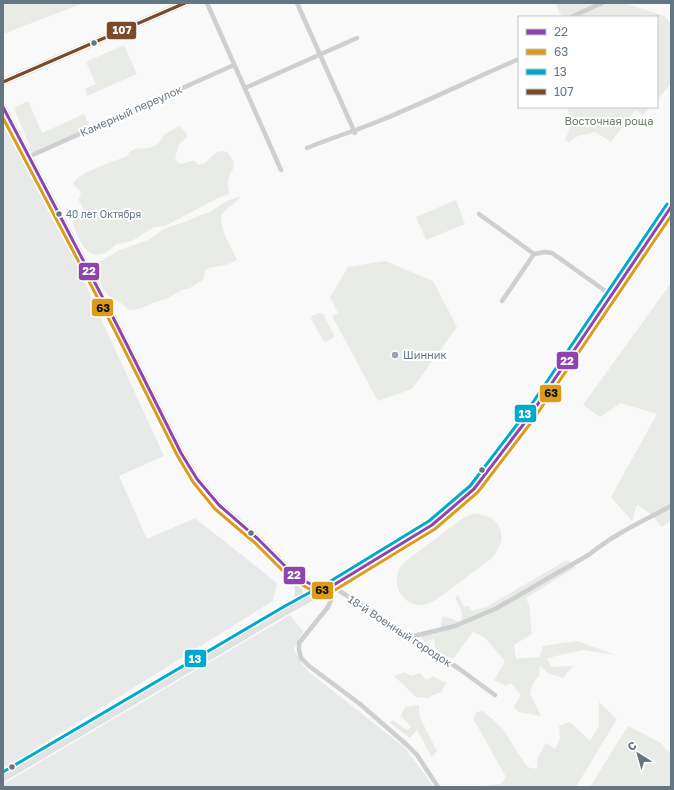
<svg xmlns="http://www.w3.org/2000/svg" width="674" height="790" font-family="'Golos Text',sans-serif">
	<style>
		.built { fill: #e8e9e9 }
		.green { fill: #e8ebe6 }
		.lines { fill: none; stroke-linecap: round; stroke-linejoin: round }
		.secondary-casing { stroke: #d5d6d7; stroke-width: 7 }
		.minor { stroke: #cecfd0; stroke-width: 4.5 }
		.secondary { stroke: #e1e2e2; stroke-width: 6 }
		.bus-1-casing { stroke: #fff; stroke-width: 6 }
		.bus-2-casing { stroke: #fff; stroke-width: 6 }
		.bus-3-casing { stroke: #fff; stroke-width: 6 }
		.bus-4-casing { stroke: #fff; stroke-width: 6 }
		.bus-1 { stroke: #8e44ad; stroke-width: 3 }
		.bus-2 { stroke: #da9c1a; stroke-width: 3 }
		.bus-3 { stroke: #00a9ce; stroke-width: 3 }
		.bus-4 { stroke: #7a4b2a; stroke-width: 3 }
		.bus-dot { fill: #657683; stroke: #fff; stroke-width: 1.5 }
		.poi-dot { fill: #99a4ac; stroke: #fff; stroke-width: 1.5 }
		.labels { text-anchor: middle; stroke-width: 4; stroke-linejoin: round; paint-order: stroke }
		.bus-label { font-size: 10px; fill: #657683; stroke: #fff; text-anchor: start }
		.street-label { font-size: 11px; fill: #657683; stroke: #fff }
		.park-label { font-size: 11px; fill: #687a64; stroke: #fff }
		.poi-label { font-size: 11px; fill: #657683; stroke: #fff; text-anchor: start }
		.line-badge { stroke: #fff; stroke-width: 1.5 }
		.badge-label { font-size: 11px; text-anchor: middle; font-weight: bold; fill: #fff }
		.pale-badge-label { font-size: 11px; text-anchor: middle; font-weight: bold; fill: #111 }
	</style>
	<rect width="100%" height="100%" fill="#f9f9f9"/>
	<g class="built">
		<path d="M3 122 71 253 164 456 119 476 147 539 195 518 277 583 273 601 3 769Z"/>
		<path d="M290 615 303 631 294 649 302 664 309 672 404 747 424 773 433 787H3V784Z"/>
	</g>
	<g class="green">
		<path d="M3 3H84L3 34Z"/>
		<path d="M555 3H624L664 16 671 23V84L657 100V17H562Z"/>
		<path d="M124 45 137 74 87 96 85 89 96 84 86 62Z"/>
		<path d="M28 101 42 133 84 114 90 127 33 154 14 108Z"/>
		<path d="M567 107H651L643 115 635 110 611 142 596 132 578 136 569 142 565 140C571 130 571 117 567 107Z"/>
		<path d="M179 126 186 133 187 137 179 144 175 158 177 162 181 164 190 161H195L198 165C213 164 210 148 227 152 242 169 227 170 228 184 228 187 229 191 229 194L220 197 165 226 154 227 132 241 117 244 105 253 95 255 90 253 83 246 76 233 73 223 75 219 82 213 83 208 78 199 81 195 80 191 73 184C79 171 114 162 127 156 133 145 142 150 152 147 158 145 160 141 163 136 167 132 174 129 179 126Z"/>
		<path d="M241 196C236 203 228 207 223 213 215 222 233 250 237 260 226 267 218 265 206 269L203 280 188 289 182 290 168 298 153 303 139 309 129 310 121 303 111 299 102 287 95 264 120 250 148 240 164 229 187 221 196 217 210 212 227 201Z"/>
		<path d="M456 200 465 224 426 240 416 217Z"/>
		<path d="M385 261 433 281 457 327 412 389 378 401 332 316 338 313 330 297 348 267Z"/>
		<path d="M671 283V521L662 527 652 515 637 504 632 521 611 497 657 414 621 403 600 417 583 405Z"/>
		<path d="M319 313 323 314 334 335 333 338 325 342 323 340 311 319 312 316Z"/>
		<path d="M472 514C500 513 511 536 492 558L436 600C430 603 424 606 418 605 401 603 391 583 400 568 401 566 404 563 406 561L463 518Z"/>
		<path d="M567 560 576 567 526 598 529 605 532 634 514 645 516 659 539 657 543 646 577 641 616 655 583 650 547 658 551 667 573 666 563 678 548 673 540 666 539 676 533 683 530 694 541 716 519 712 514 707 521 695 511 683 506 686 494 680 505 661 484 637 473 632 453 659 436 651 434 638 425 643 417 632 440 631 443 616 461 622 462 612 455 597 458 595 464 607 469 606 471 611 486 607Z"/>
		<path d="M404 672 412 676 420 673 426 680 433 676 446 683 441 692 427 698 416 697 394 676Z"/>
		<path d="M599 702 617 719 576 787H473L501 784 506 777 474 720 476 712 483 711 502 728 527 767 537 769V760L546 743 555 749 560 739 559 726 570 722 590 741 599 726Z"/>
		<path d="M419 705 420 718 437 751 432 757 417 730 410 738 390 723 392 720 407 730 411 727 401 716 405 707Z"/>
		<path d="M628 726 661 743 671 755V787H590Z"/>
	</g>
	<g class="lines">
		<defs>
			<g id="secondary">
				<path d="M3 82 185 3"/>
				<path d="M3 107 117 325 181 453 197 479 219 505 258 539 294 575 314 586H329"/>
				<path d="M292 606C302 594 300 589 294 575"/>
				<path d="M3 778 288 610 332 586 432 525 461 501 474 489 529 417 671 207"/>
			</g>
		</defs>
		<use href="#secondary" class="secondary-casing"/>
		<g class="minor">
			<path d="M207 3 281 170"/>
			<path d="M297 3 355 133"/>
			<path d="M571 17 602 3"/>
			<path d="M245 88 357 38"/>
			<path d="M307 148C331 138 355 131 379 121 426 102 472 79 519 59"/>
			<path d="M28 157 234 65"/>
			<path d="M479 214 534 254"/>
			<path d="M502 301 534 254 545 252 552 253 611 295"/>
			<path d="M332 586 331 600 328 607 299 643V650L301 658 309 666 360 704 407 745 417 755 438 787"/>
			<path d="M332 586 458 668 495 695"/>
			<path d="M410 637 455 626 497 608 590 554C614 534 643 521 671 506"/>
		</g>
		<use href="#secondary" class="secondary"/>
		<defs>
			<path id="bus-1" d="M3 107 117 325 181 453 197 479 219 505 258 539 294 575 314 586H332L432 525 474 489 529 417 671 207"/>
			<path id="bus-2" d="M3 118 113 327 177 455 193 482 215 509 255 543 291 579 313 591 335 590 435 529 478 492 533 420 671 216"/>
			<path id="bus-3" d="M3 772 285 606 329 582 429 521 470 486 525 414 667 204"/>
			<path id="bus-4" d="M3 82 185 3"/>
		</defs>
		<use href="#bus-1" class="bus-1-casing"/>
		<use href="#bus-2" class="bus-2-casing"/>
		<use href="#bus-3" class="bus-3-casing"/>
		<use href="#bus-4" class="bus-4-casing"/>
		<use href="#bus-1" class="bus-1"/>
		<use href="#bus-2" class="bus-2"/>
		<use href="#bus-3" class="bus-3"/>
		<use href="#bus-4" class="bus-4"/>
	</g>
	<g class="bus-dot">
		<circle cx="94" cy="43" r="3.5"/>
		<circle cx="59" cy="214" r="3.5"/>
		<circle cx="482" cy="470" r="3.5"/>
		<circle cx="251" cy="533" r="3.5"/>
		<circle cx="12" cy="767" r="3.5"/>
	</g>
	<circle class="poi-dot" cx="395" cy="355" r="4"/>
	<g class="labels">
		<g class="bus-label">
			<text x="66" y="218">40 лет Октября</text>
		</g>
		<g class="street-label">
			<text transform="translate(131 111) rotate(-24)" y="4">Камерный переулок</text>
			<text transform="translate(400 631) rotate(33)" y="4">18-й Военный городок</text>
		</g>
		<g class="park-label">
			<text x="609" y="125">Восточная роща</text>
		</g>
		<g class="poi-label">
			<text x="403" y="359">Шинник</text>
		</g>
	</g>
	<g class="line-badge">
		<rect x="106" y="21" width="31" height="19" rx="4" fill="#7a4b2a"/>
		<rect x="78" y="262" width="22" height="19" rx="4" fill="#8e44ad"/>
		<rect x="91" y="298" width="23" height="19" rx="4" fill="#da9c1a"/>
		<rect x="556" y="351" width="23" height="19" rx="4" fill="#8e44ad"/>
		<rect x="539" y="384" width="23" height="19" rx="4" fill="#da9c1a"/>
		<rect x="514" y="404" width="23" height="19" rx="4" fill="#00a9ce"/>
		<rect x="283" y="566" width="23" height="19" rx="4" fill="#8e44ad"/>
		<rect x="311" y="581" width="23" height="19" rx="4" fill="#da9c1a"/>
		<rect x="184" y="649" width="23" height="19" rx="4" fill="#00a9ce"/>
	</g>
	<g class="badge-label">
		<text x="122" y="34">107</text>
		<text x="89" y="275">22</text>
		<text x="567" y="365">22</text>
		<text x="525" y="418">13</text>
		<text x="294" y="579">22</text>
		<text x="195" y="663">13</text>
	</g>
	<g class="pale-badge-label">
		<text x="103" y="312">63</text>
		<text x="551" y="397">63</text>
		<text x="322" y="594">63</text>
	</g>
	<rect width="674" height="790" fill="none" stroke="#657683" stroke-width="8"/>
	<rect x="518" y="16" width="140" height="92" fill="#ffffff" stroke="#c1c8cd"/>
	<rect x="526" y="29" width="20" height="6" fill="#8e44ad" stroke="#c1c8cd"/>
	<text x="554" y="36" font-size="12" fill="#657683">22</text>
	<rect x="526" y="49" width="20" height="6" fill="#da9c1a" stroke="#c1c8cd"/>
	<text x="554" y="56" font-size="12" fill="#657683">63</text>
	<rect x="526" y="69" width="20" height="6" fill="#00a9ce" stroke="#c1c8cd"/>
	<text x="554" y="76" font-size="12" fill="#657683">13</text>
	<rect x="526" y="89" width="20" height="6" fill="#7a4b2a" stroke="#c1c8cd"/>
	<text x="554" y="96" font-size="12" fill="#657683">107</text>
	<g transform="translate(638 754) rotate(323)" stroke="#ffffff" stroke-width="3" paint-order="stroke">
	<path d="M0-3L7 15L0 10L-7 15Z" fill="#657683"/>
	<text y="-6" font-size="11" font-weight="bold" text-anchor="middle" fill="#657683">С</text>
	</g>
</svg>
